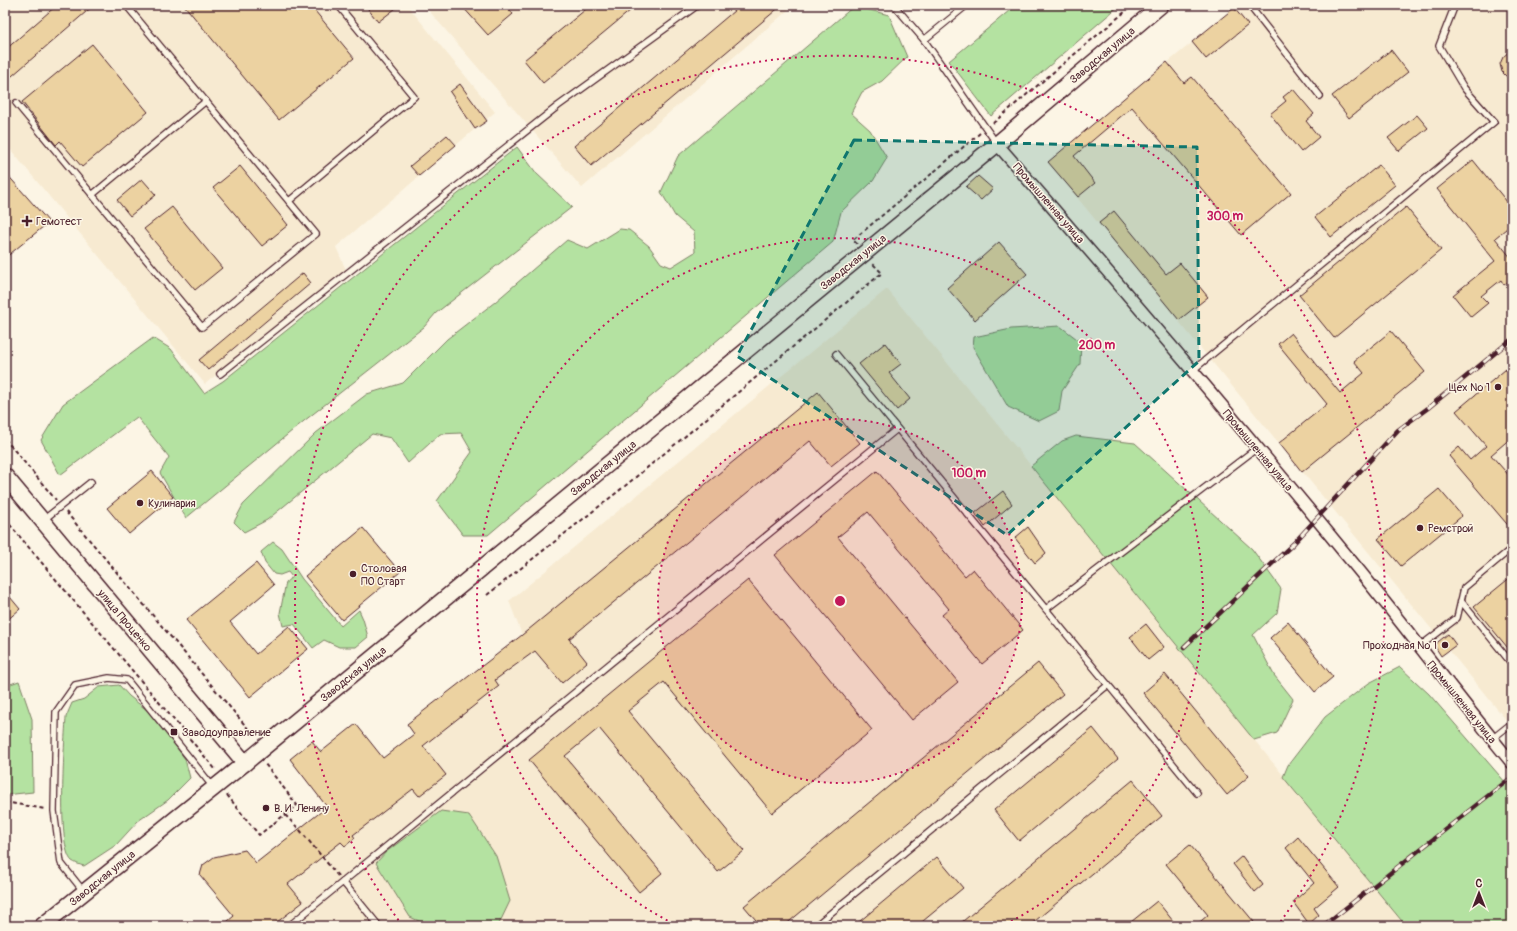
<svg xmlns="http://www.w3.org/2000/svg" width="1517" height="931" font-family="Pangolin,sans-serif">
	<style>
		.built { fill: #f7ead1 }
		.green { fill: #b4e2a1; stroke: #7f8066 }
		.building { fill: #ecd2a1; stroke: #4a1f2b }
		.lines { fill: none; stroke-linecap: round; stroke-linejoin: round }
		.lane-casing { stroke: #4a1f2b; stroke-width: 8 }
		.street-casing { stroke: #4a1f2b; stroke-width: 14 }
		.secondary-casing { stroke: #4a1f2b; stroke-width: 18 }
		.path { stroke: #4a1f2b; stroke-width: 2; stroke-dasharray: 4 3; stroke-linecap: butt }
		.lane { stroke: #fcf5e5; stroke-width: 5.5 }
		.street { stroke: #fcf5e5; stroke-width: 11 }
		.secondary { stroke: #fcf5e5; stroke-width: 15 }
		.rail-casing { stroke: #4a1f2b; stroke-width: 4.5 }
		.rail { stroke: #fcf5e5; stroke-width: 3; stroke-dasharray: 9; stroke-linecap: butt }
		.marked { fill: #0f766e; fill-opacity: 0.2; stroke: #0f766e; stroke-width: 3; stroke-dasharray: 8 5; stroke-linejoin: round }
		.ring { fill: none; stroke: #c2185b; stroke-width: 2; stroke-dasharray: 2 4 }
		.poi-dot { fill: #4a1f2b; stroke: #fcf5e5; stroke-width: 1.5 }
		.labels { text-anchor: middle; stroke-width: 3; stroke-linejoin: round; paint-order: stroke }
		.street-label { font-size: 11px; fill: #4a1f2b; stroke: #fcf5e5 }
		.poi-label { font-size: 11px; fill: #4a1f2b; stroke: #fcf5e5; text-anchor: start }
		.centre { fill: #c2185b; stroke: #fcf5e5; stroke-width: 2 }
		.ring-label { font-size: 12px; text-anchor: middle; font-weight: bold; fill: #c2185b; stroke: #fcf5e5; stroke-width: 3; stroke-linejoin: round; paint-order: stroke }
	</style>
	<rect width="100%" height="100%" fill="#fcf5e5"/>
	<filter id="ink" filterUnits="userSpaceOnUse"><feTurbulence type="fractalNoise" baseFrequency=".025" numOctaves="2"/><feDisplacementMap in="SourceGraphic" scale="8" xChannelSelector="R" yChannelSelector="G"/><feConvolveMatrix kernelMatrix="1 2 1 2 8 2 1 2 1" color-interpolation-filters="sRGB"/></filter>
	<g filter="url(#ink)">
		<g class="built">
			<path d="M5 5H407L495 112 336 247 346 270 205 384 5 143Z"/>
			<path d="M424 5H794L582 188Z"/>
			<path d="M1238 5H1512V727L1048 162 1167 63Z"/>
			<path d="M887 289 1406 926H222L233 916 200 875 203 865 214 857 245 850 256 863 327 807 290 759 312 741 325 757 383 758 414 734 407 724 522 635 509 601Z"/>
		</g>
		<g class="green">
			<path d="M1016 5H1120L991 116 949 61Z"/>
			<path d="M854 6 889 15 907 57 882 81 862 92 851 113 870 130 887 158 873 181 841 212 833 242 488 535H463L437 501 472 452 461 433 440 434 408 463 391 438 372 434 267 520 244 532 234 522 243 505 316 433 367 394 403 383 447 339 495 302 567 240 588 249 620 229 629 230 649 246 661 263 671 267 695 252 694 232 675 216 661 192 678 156Z"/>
			<path d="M517 147 537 174 572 207 436 313 424 327 304 421 186 518 160 473 169 457 137 417 60 475 41 440 63 404 153 338 171 349 204 393 223 381Z"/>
			<path d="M1060 326 1081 342 1080 364 1062 391 1059 411 1039 421 1008 407 973 347 974 337 1011 329Z"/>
			<path d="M1076 436 1135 443 1252 549 1281 589 1277 613 1253 635 1274 675 1293 699 1277 733 1254 740 1031 466 1062 441Z"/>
			<path d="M273 542 282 549 302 579 341 626 359 610 363 619 368 637 356 647H339L324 640 313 648 294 624 283 626 280 613 286 582 292 577 288 572 280 575 274 574 265 563 261 552Z"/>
			<path d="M1400 667 1429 694 1512 790V926H1406L1283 777 1288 765 1325 717 1369 683Z"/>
			<path d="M19 681 32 719 33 792 5 795V686Z"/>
			<path d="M119 685 129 696 148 711 169 737 185 759 190 778 168 800 138 821 116 845 84 866C80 865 75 863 72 861 56 847 65 740 66 717L72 703 84 699 99 687Z"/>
			<path d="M441 811 469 815 496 856 510 901 499 924 496 926H430L410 917 376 863 386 852Z"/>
		</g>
		<g class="building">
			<path d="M57 5H94L5 82V50Z"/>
			<path d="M184 5H310L354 58 279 120Z"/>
			<path d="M365 5H400L378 22Z"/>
			<path d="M461 5H506L513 14 488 35Z"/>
			<path d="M591 5H637L543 83 524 60Z"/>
			<path d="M741 5H782L591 166 574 146Z"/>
			<path d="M1234 8 1248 25 1206 59 1192 42Z"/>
			<path d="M92 44 148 112 82 167 60 141 56 145 22 102Z"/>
			<path d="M1512 49V82L1502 72 1500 64 1503 57Z"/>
			<path d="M1391 50 1408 72 1349 118 1332 96Z"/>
			<path d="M1167 62 1184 83 1192 77 1291 193 1241 235 1132 107 1074 156 1095 183 1078 197 1048 162Z"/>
			<path d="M460 84 487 121 475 129 450 92Z"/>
			<path d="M1293 89 1314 114 1306 121 1319 137 1301 152 1270 114 1286 101 1283 97Z"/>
			<path d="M1417 115 1428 128 1399 151 1388 138Z"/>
			<path d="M447 135 456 145 419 176 410 166Z"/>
			<path d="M1473 160 1512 208V224L1495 238 1512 259V279L1504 285 1501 280 1481 296 1488 303 1471 317 1453 295 1495 261 1437 189Z"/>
			<path d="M1379 165 1395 185 1331 237 1315 217Z"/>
			<path d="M240 166 288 225 262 246 213 188Z"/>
			<path d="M5 172 49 222 5 258Z"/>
			<path d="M978 176 993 189 981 200 966 187Z"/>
			<path d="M142 179 156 195 130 216 117 200Z"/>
			<path d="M172 207 222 268 195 290 144 229Z"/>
			<path d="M1406 207 1441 250 1334 338 1299 295Z"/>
			<path d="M1114 211 1166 274 1180 263 1208 297 1179 320 1099 223Z"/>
			<path d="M999 242 1027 274 975 320 947 288Z"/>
			<path d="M303 273 311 283 208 370 199 360Z"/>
			<path d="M1391 331 1425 372 1302 472 1279 443 1327 404 1278 344 1291 333 1340 393 1364 373 1354 361Z"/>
			<path d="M885 343 901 364 889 373 910 399 897 410 859 364Z"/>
			<path d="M1512 364V437L1491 455 1512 479V530L1449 456 1459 447 1470 460 1486 446 1456 411Z"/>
			<path d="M818 392 860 443 831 466 810 441 569 639 587 662 562 683 535 651 495 680 499 686 423 746 446 775 419 796 413 789 353 835 355 838 345 846 341 842 288 884 303 902 272 926H222L234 916 200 875 203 865 214 857 245 850 256 863 327 807 290 759 312 741 321 752 356 724 383 758 414 734 407 724 522 635Z"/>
			<path d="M152 471 173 497 129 534 107 508Z"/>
			<path d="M877 471 965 576 973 569 1023 630 982 664 942 615 949 609 868 512 838 537 958 682 912 720 775 555Z"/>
			<path d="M1439 489 1462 516 1401 566 1378 539Z"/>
			<path d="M1003 491 1012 504 985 527 975 513Z"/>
			<path d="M1028 527 1046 553 1035 563 1015 538Z"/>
			<path d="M363 528 400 572 342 620 305 576Z"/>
			<path d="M256 563 274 585 230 622 256 654 289 626 308 649 250 697 186 620Z"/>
			<path d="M1512 576V653L1474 607Z"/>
			<path d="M748 580 872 730 772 813 664 682 628 711 744 851 718 872 599 728 565 756 662 873 639 892 529 760Z"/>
			<path d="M5 591 20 609 5 622Z"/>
			<path d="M1288 622 1333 677 1315 692 1270 638Z"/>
			<path d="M1146 624 1164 647 1148 660 1130 637Z"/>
			<path d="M1448 634 1456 645 1441 656 1434 645Z"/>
			<path d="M1038 663 1063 694 784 926H761L744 906Z"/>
			<path d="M1165 674 1249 776 1227 795 1143 693Z"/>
			<path d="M1093 728 1118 759 1019 841 994 810Z"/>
			<path d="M1133 780 1162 816 1029 926H957Z"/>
			<path d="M1298 837 1339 887 1314 908 1319 915 1309 924 1293 902 1314 883 1286 848Z"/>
			<path d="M1190 845 1254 922 1249 926H1195L1208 915 1166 864Z"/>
			<path d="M1242 856 1263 885 1255 892 1233 864Z"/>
			<path d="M937 857 963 888 917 926H854Z"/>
			<path d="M1157 901 1177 926H1126Z"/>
		</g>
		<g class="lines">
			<defs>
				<g id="lane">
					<path d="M894 5 924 40 997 144"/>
					<path d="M1249 5 1320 96"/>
					<path d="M924 40 967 5"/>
					<path d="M16 103 202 327 316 234 126 5"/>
					<path d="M92 195 206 101"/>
					<path d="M289 201 414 97 338 5"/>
					<path d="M836 354 1197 793"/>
					<path d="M1192 371 1494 122 1464 88 1439 46 1455 5"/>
					<path d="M220 374 558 106 698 5"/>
					<path d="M42 521 91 482"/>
					<path d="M1461 601 1512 664"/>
					<path d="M1046 609 1257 448"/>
					<path d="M1419 647 1457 618 1464 588 1512 548"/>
					<path d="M1492 739 1512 723"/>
					<path d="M343 882 379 926"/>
					<path d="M84 892 61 863 54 811 56 712 75 685 109 678 127 680 213 787"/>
					<path d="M289 926 897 429"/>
					<path d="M815 926 1108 685"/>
				</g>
				<path id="street" d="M997 144C1114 278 1230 413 1343 551 1401 620 1454 693 1512 763"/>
				<g id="secondary">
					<path d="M5 476 245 763"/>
					<path d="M42 926 245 763 997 144 1161 5"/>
				</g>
			</defs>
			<use href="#lane" class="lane-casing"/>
			<use href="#street" class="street-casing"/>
			<use href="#secondary" class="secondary-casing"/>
			<g class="path">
				<path d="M993 123 1133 5"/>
				<path d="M857 244 853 240 980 133"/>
				<path d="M5 439 56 500"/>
				<path d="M66 512 255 737"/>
				<path d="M5 519 216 770"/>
				<path d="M487 595 625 486 882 273 872 263"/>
				<path d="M227 795 259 835 297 805 265 764"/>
				<path d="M5 802 45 809"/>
				<path d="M285 815 299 829 338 876"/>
			</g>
			<use href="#lane" class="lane"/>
			<use href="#street" class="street"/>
			<use href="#secondary" class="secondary"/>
			<defs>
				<g id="rail">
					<path d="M1184 647 1294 543 1398 430 1428 408 1512 339"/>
					<path d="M1323 926 1512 777"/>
				</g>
			</defs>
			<use href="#rail" class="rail-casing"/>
			<use href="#rail" class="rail"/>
		</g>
	</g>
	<path class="marked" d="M854 140 1197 147 1199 361 1007 535 737 356Z"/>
	<circle cx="840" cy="601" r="182" fill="#c2185b" fill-opacity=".12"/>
	<g class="ring">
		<circle cx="840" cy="601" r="182"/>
		<path d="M678 926A363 363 0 1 1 1002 926"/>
		<path d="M402 925A545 545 0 1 1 1278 925"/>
	</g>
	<g class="poi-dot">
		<path d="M25 215h4v4h4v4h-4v4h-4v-4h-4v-4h4z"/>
		<circle cx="1498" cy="387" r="4"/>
		<circle cx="140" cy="503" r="4"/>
		<circle cx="1420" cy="528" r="4"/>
		<circle cx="353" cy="574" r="4"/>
		<circle cx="1445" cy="645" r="4"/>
		<rect x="170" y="728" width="8" height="8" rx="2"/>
		<circle cx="266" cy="808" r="4"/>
	</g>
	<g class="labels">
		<g class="street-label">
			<text transform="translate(1102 55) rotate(-40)" y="4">Заводская улица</text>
			<text transform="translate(1049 203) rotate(49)" y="4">Промышленная улица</text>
			<text transform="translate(853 262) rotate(-39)" y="4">Заводская улица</text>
			<text transform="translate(1258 450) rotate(50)" y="4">Промышленная улица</text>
			<text transform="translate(603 468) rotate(-39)" y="4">Заводская улица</text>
			<text transform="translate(125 620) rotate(50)" y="4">улица Проценко</text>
			<text transform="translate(353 674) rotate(-39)" y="4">Заводская улица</text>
			<text transform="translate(1462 702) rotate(51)" y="4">Промышленная улица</text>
			<text transform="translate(102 878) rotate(-39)" y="4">Заводская улица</text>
		</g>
		<g class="poi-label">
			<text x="36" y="225">Гемотест</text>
			<text x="1490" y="391" text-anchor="end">Цех № 1</text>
			<text x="148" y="507">Кулинария</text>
			<text x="1428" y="532">Ремстрой</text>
			<text x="361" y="572">Столовая<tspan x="361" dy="13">ПО Старт</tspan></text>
			<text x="1437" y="649" text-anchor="end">Проходная № 1</text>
			<text x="182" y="736">Заводоуправление</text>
			<text x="274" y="812">В. И. Ленину</text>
		</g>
	</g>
	<circle cx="840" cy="601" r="6" class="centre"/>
	<g class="ring-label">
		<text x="1225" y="220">300 m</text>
		<text x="1097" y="349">200 m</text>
		<text x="969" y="477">100 m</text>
	</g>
	<rect width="1517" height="931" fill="none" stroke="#fcf5e5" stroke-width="20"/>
	<rect x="10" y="10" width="1497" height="911" fill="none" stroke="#4a1f2b" stroke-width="1.5" filter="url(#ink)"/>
	<g transform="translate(1479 893)" stroke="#fcf5e5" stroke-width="3" paint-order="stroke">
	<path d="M0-3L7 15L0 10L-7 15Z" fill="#4a1f2b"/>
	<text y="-6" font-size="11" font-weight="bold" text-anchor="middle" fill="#4a1f2b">С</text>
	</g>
</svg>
